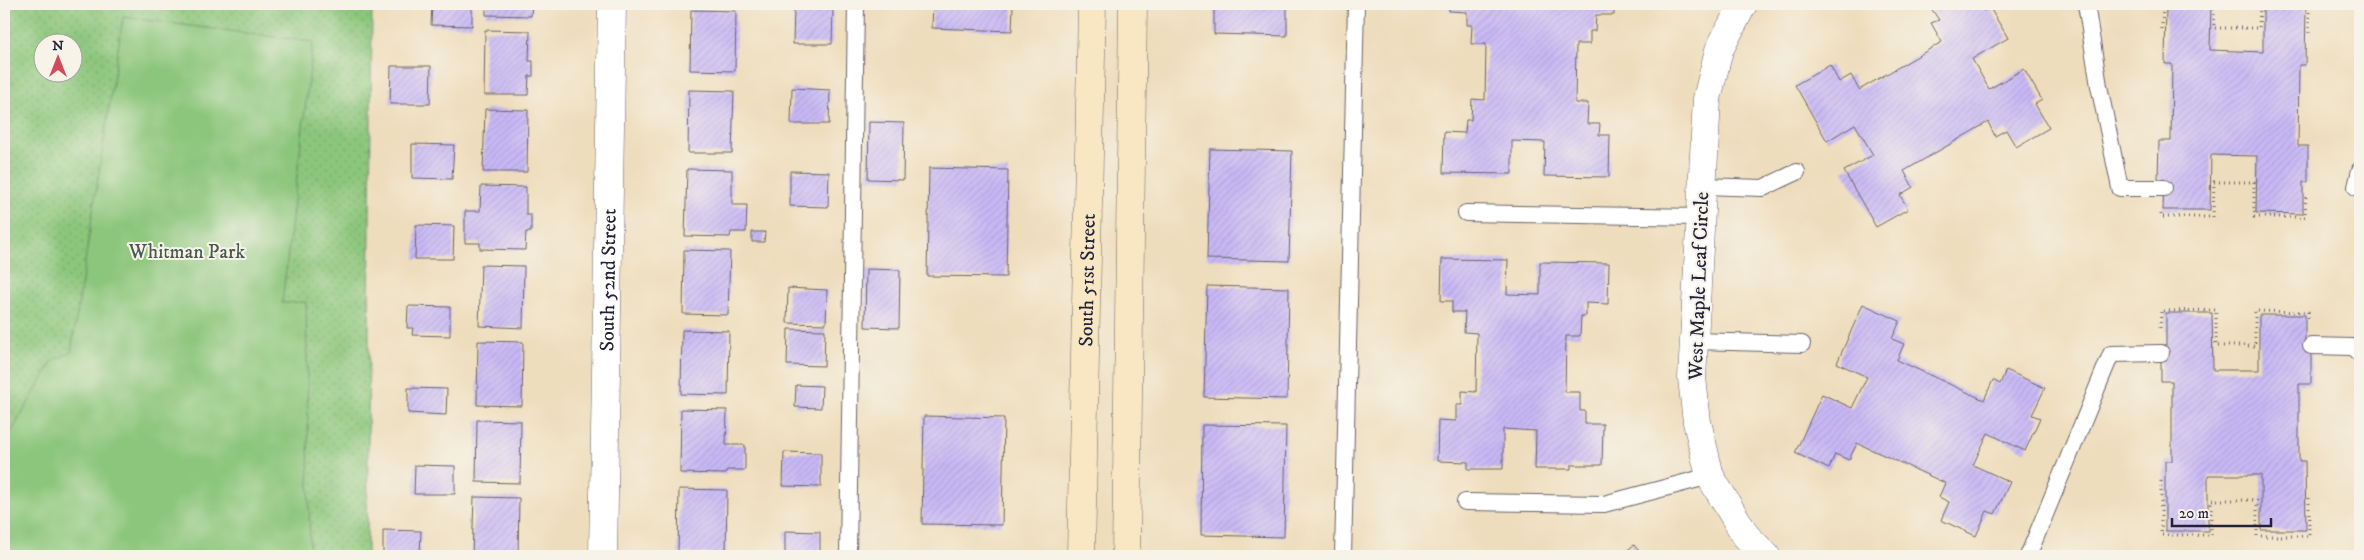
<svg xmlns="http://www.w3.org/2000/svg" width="2364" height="560" font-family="'IM FELL DW Pica',serif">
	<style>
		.park { fill: url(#park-dots); stroke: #57745b; fill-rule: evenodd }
		.garden { fill: #8cc67b; stroke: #57745b }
		.building { fill: url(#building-hatch) }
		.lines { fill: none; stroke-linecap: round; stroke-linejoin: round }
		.lane-casing { stroke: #696368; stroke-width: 18 }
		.street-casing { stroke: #696368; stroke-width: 29 }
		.secondary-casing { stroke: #696368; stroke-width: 29 }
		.path { stroke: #696368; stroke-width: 3; stroke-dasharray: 1 4; stroke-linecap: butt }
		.lane { stroke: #fff; stroke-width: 16 }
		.street { stroke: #fff; stroke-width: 28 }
		.secondary { stroke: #f9e7c3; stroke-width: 28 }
		.labels { text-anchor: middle; stroke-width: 4; stroke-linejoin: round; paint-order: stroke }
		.park-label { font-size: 20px; fill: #475b51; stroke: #f7f3e8 }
		.street-label { font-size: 20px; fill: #22223b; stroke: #f7f3e8 }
	</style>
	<defs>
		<pattern id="park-dots" width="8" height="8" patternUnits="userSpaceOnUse" patternTransform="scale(1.25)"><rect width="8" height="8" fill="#8cc67b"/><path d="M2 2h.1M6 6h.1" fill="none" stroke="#78aa6b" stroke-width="1.8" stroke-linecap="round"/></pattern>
		<pattern id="building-hatch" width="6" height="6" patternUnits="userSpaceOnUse" patternTransform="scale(1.25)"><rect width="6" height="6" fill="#c8b9f6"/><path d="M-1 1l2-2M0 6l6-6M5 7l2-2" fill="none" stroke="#ac9fd4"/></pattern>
	</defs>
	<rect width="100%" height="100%" fill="#f7f3e8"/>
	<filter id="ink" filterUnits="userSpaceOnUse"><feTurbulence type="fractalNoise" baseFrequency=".02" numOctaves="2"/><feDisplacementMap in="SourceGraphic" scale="10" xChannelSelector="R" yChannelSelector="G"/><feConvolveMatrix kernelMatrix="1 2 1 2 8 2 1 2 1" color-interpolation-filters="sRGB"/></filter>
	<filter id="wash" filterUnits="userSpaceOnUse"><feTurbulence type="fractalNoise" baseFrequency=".0096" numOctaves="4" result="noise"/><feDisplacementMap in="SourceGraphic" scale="20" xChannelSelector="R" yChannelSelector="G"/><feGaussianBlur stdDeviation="1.12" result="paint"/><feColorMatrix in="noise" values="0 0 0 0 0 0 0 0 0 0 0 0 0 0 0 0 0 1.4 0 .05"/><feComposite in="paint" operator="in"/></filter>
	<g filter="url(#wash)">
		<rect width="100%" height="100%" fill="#eeddbc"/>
		<path class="park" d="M4 4H372L367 556H4ZM42 42H72V72H42Z"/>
		<path class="garden" d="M123 17 313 42 282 303 306 302 310 556H4V444L53 361 71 352Z"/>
		<g id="blocks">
			<g class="building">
				<path d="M432 4H472V26L431 25Z"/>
				<path d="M486 4H532L531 16 486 15Z"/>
				<path d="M933 4H1013L1012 31 932 28Z"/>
				<path d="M1214 4H1287V36L1214 34Z"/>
				<path d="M1449 4H1516L1548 6V4H1614V15H1596L1595 31H1590V44H1576L1575 103H1588L1587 124H1600L1599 135H1610L1609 177 1544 176 1545 142 1512 141V174L1443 173 1444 132 1465 133 1466 120H1471L1472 99 1485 100 1486 44H1471L1472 25H1467V12L1449 11Z"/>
				<path d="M1938 4H1978L1983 11 1990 8 2008 38 1972 59 1989 89 2024 69 2042 100 2035 104 2049 128 2016 147 2006 130 1995 136 1988 122 1904 171 1913 187 1900 195 1908 209 1876 227 1844 171 1873 155 1855 124 1827 141 1795 85 1830 65 1839 82 1851 75 1859 90 1942 42 1931 23 1939 20 1931 8Z"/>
				<path d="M2166 4H2211L2210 50 2263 52V4H2306L2305 65H2299L2298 146H2308V182H2303V214L2256 213 2257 156 2211 155 2210 210H2163L2164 179H2158L2159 141H2171L2172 64H2165Z"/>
				<path d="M794 9H833L832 44H793Z"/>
				<path d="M691 10 736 11 735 71 690 70Z"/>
				<path d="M485 30 530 31 529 61H533V76H529L528 95H484Z"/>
				<path d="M391 66H431L430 104H390Z"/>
				<path d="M792 88 830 90 829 124H791Z"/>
				<path d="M689 90 734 91 732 153H688Z"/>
				<path d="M485 109 528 110 527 172H483Z"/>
				<path d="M869 122 904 123 903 180 868 179Z"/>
				<path d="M412 144 454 145 452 179 412 178Z"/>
				<path d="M1210 149 1292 151 1289 261 1207 259Z"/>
				<path d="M929 168 1008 170 1006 277 927 276Z"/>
				<path d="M687 169 732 170V205H747L746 232H731L730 237 685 236Z"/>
				<path d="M790 171 829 172 828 207 790 206Z"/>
				<path d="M481 186 526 187V215H531V232H526L525 250 480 249V243H465V211H480Z"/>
				<path d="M416 225 454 226 453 259H415Z"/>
				<path d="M752 232H765L764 242H752Z"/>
				<path d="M684 250 730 251 728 315 683 314Z"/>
				<path d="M1442 259 1508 260 1507 294 1540 295V262L1609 263 1608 304 1586 303V316H1581L1580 336H1566L1565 392H1580V411H1585V424H1603L1602 465H1571V469H1535L1536 431 1503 429V469H1468V462L1437 461 1438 420 1456 421V405H1462V391L1476 392 1477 333 1464 332 1465 312H1452V301H1441Z"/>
				<path d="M481 265 524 266 523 328 479 326Z"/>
				<path d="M866 269 900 270 899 328 865 327Z"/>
				<path d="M1207 286 1289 288 1287 399 1204 397Z"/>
				<path d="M788 288 827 290 826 324 787 323Z"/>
				<path d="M1863 304 1900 321 1892 339 1904 344 1897 360 1984 400 1993 380 2000 384 2006 370 2045 388 2032 415 2040 418 2025 451 1988 433 1973 465 2010 482 1995 514 1987 511 1976 536 1941 520 1949 502 1939 497 1945 483 1857 443 1849 460 1835 454 1829 469 1795 453 1822 394 1852 408 1867 377 1837 363Z"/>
				<path d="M408 306 450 307V336L412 335 413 328H407Z"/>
				<path d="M2166 313H2212L2213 370H2259V315H2305V346H2311V384H2299V461H2305L2306 530H2261V475H2208V531H2165V461H2172V381H2161V345H2166Z"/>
				<path d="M788 329 825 330 824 366 787 365Z"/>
				<path d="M682 330 729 331 728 395 681 394Z"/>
				<path d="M478 341 523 342 522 406 477 405Z"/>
				<path d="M796 385 822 386 821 408 795 407Z"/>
				<path d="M408 388 447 389 446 415 408 413Z"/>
				<path d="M681 409 727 410 726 445H745V470H727L726 474 680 473Z"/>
				<path d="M924 416 1004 418 1002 525 922 524Z"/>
				<path d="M477 420 521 421 520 483 476 482Z"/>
				<path d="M1202 425 1286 426 1284 537 1201 535Z"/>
				<path d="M784 452 821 453V487L783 486Z"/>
				<path d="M415 465 455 466V494H414Z"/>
				<path d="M679 489 727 490 726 554 678 553Z"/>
				<path d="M474 497 519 498 518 556H472Z"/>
				<path d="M383 530 421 531 420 556H383Z"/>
				<path d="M785 531 820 532V556H785Z"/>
				<path d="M1634 545 1643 556H1620Z"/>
			</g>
		</g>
	</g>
	<g filter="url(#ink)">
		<use href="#blocks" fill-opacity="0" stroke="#696368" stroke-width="1"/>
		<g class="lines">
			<defs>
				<g id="lane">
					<path d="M2086 4 2099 86 2120 188H2164"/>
					<path d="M1702 186 1763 188 1797 172"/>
					<path d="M2356 187 2360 170"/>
					<path d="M1466 213 1700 217"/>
					<path d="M1693 341 1802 344"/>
					<path d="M2311 346 2352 347 2360 354"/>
					<path d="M1465 502 1604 504 1710 476"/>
					<path d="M848 556 856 4"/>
					<path d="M1343 556 1356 4"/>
					<path d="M2028 556 2111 354 2161 353"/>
				</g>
				<g id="street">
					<path d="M1743 4 1719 50 1707 99 1692 378 1697 422 1710 476 1746 536 1766 556"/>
					<path id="s1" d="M603 556 612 4"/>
				</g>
				<g id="secondary">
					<path id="s2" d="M1081 556 1092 4"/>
					<path d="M1126 556 1133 4"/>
				</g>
			</defs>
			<use href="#lane" class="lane-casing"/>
			<use href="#street" class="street-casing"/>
			<use href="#secondary" class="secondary-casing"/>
			<g class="path">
				<path d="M2214 4V28H2259L2260 4"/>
				<path d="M2162 29 2163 4"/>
				<path d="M2309 33V4"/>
				<path d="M2161 214V217H2213L2214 182H2254V217H2305L2306 194"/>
				<path d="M2160 328 2161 311 2216 310V346H2255V311L2308 312V321"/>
				<path d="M2161 481V535H2211V500H2257V536H2309V497"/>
			</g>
			<use href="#lane" class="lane"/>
			<use href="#street" class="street"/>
			<use href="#secondary" class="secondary"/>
		</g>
	</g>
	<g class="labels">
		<g class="park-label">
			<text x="187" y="258">Whitman Park</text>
		</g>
		<g class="street-label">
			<text dy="7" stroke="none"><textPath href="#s1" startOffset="276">South 52nd Street</textPath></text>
			<text dy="7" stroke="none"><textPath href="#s2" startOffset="276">South 51st Street</textPath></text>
			<text transform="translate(1698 286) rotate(-88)" y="7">West Maple Leaf Circle</text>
		</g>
	</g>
	<rect width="2364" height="560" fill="none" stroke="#f7f3e8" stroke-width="20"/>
	<g transform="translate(58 58)"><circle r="24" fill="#f7f3e8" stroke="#a29fa3"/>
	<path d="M0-4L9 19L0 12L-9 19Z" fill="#d1495b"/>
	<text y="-8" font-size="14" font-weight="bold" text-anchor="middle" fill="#22223b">N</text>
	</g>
	<path d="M2172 518v8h99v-8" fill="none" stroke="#22223b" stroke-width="2.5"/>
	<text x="2179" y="518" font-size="15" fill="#22223b" stroke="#f7f3e8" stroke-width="4" paint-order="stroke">20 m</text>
</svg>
